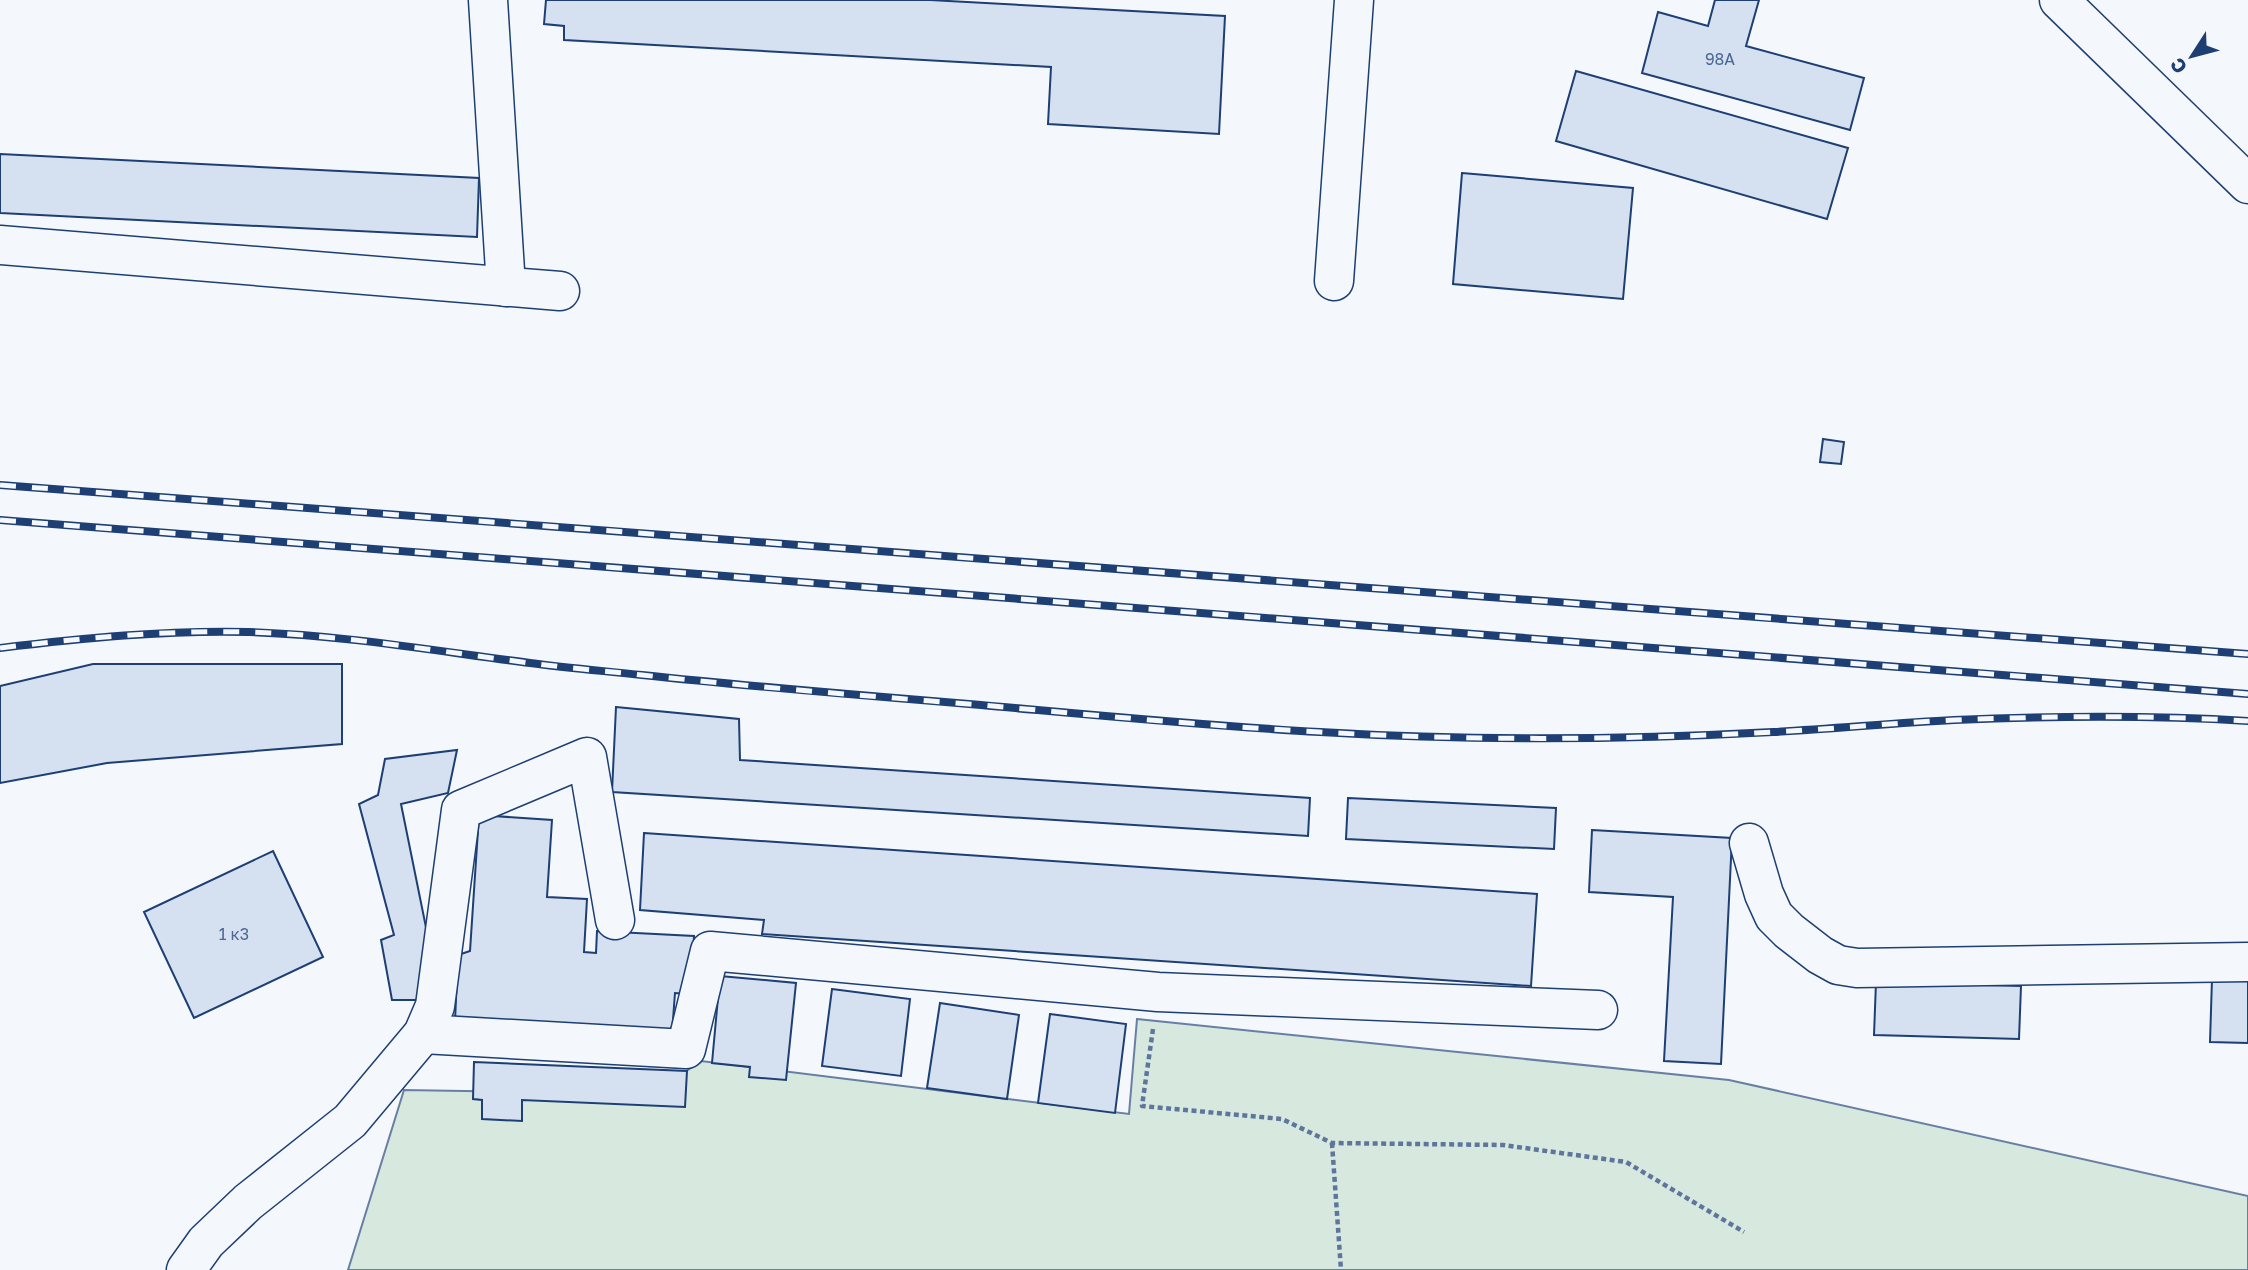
<svg xmlns="http://www.w3.org/2000/svg" width="2248" height="1270" font-family="'Golos Text',sans-serif">
	<style>
		.green { fill: #d7e8df; stroke: #687fa3; stroke-width: 2 }
		.building { fill: #d5e0f0; stroke: #1d3f73; stroke-width: 2 }
		.lines { fill: none; stroke-linecap: round; stroke-linejoin: round }
		.minor-casing { stroke: #1d3f73; stroke-width: 41 }
		.path { stroke: #5e769c; stroke-width: 4.5; stroke-dasharray: 5 3.5; stroke-linecap: butt }
		.minor { stroke: #f4f7fb; stroke-width: 38 }
		.rail-casing { stroke: #1d3f73; stroke-width: 8 }
		.rail { stroke: #f4f7fb; stroke-width: 5; stroke-dasharray: 16; stroke-linecap: butt }
		.labels { text-anchor: middle; stroke-width: 5; stroke-linejoin: round; paint-order: stroke }
		.number-label { font-size: 16px; fill: #4b6792 }
	</style>
	<rect width="100%" height="100%" fill="#f4f7fb"/>
	<path class="green" d="M1137 1019 1729 1080 2248 1196V1270H348L404 1090 653 1094 701 1061 1129 1114Z"/>
	<g class="building">
		<path d="M546 0H930L1225 16 1219 134 1048 124 1051 67 564 40V26L544 24Z"/>
		<path d="M1715 0H1759L1746 46 1864 78 1850 130 1642 73 1658 12 1708 26Z"/>
		<path d="M1576 71 1848 148 1827 219 1556 141Z"/>
		<path d="M0 154 479 178 477 237 0 213Z"/>
		<path d="M1462 173 1633 188 1623 299 1453 284Z"/>
		<path d="M1823 439 1844 442 1841 464 1820 462Z"/>
		<path d="M93 664H342V744L107 763 0 783V686Z"/>
		<path d="M616 707 739 719 740 760 1310 798 1308 836 612 792Z"/>
		<path d="M457 750 448 793 401 804 432 957 417 1000H392L381 940 394 935 359 804 378 795 385 759Z"/>
		<path d="M1348 798 1556 808 1554 849 1346 839Z"/>
		<path d="M479 815 552 820 547 897 587 899 584 952 596 953 597 931 694 936 691 994 675 993 672 1033 455 1021 458 955 470 951Z"/>
		<path d="M1592 830 1732 838 1721 1064 1664 1061 1673 897 1589 892Z"/>
		<path d="M644 833 1537 894 1531 986 762 934 764 920 640 910Z"/>
		<path d="M273 851 323 957 194 1018 144 912Z"/>
		<path d="M720 976 796 983 786 1080 749 1077 750 1067 712 1063Z"/>
		<path d="M2212 979 2248 980V1043L2210 1042Z"/>
		<path d="M1876 982 2021 986 2019 1039 1874 1035Z"/>
		<path d="M832 989 910 999 901 1076 822 1066Z"/>
		<path d="M940 1003 1019 1015 1007 1099 927 1088Z"/>
		<path d="M1050 1014 1126 1024 1115 1113 1038 1103Z"/>
		<path d="M474 1062 687 1071 685 1107 522 1100V1121L482 1119V1100L473 1099Z"/>
	</g>
	<g class="lines">
		<defs>
			<g id="minor">
				<path d="M488 0 506 287"/>
				<path d="M2059 0 2248 184"/>
				<path d="M0 245 560 291"/>
				<path d="M1334 281 1354 0"/>
				<path d="M1749 843 1764 894 1774 916 1789 931 1820 955 1838 965 1857 968 2248 962"/>
				<path d="M423 1034 686 1049 710 951 1158 992 1598 1010"/>
				<path d="M186 1270 206 1242 248 1202 350 1121 423 1034 435 1006 461 810 587 757 615 920"/>
			</g>
		</defs>
		<use href="#minor" class="minor-casing"/>
		<g class="path">
			<path d="M1153 1029 1142 1106 1282 1119 1332 1143 1503 1145 1626 1162 1744 1232"/>
			<path d="M1332 1143 1341 1270"/>
		</g>
		<use href="#minor" class="minor"/>
		<defs>
			<g id="rail">
				<path d="M0 485 2248 654"/>
				<path d="M0 520 2248 694"/>
				<path d="M0 648C83 638 165 630 249 632 343 635 436 651 530 663 567 668 605 671 642 675 755 687 868 696 981 705 1094 715 1207 726 1320 732 1471 741 1622 740 1773 732 1833 729 1893 723 1954 720 2051 716 2150 715 2248 721"/>
			</g>
		</defs>
		<use href="#rail" class="rail-casing"/>
		<use href="#rail" class="rail"/>
	</g>
	<g class="labels">
		<g class="number-label">
			<text x="1720" y="65">98А</text>
			<text x="234" y="940">1 к3</text>
		</g>
	</g>
	<g transform="translate(2192 56) rotate(234)" stroke="#f4f7fb" stroke-width="5" paint-order="stroke">
	<path d="M0-5L12 26L0 18L-12 26Z" fill="#1d3f73"/>
	<text y="-10" font-size="19" font-weight="bold" text-anchor="middle" fill="#1d3f73">С</text>
	</g>
</svg>
